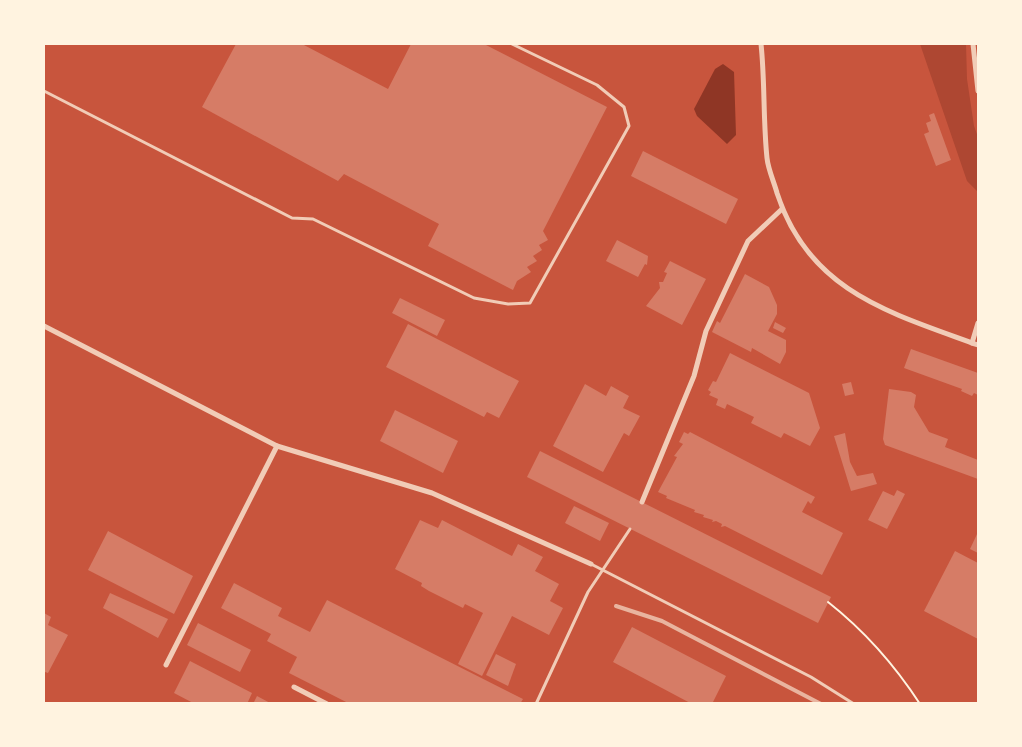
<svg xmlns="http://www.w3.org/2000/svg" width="1022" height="747" font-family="'Titillium Web',sans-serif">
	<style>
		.green { fill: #ae4732 }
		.water { fill: #8f3625 }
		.building { fill: #d67c66 }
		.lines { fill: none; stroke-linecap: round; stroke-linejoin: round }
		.path { stroke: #fff3e0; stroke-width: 2 }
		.service { stroke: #f1ccb7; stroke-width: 3 }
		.minor { stroke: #f1ccb7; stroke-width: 5 }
		.rail { stroke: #e9b49f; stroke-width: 4 }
	</style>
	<rect width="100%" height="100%" fill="#c8553d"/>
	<path class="green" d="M920 44H966L967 79 974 126 978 137V192L967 181Z"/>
	<path class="water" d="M723 64 734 72 736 135 727 144 697 116 694 109 715 69Z"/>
	<g class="building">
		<path d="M236 44H302L388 89 411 44H484L607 107 543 231 548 240 539 245 542 250 533 256 537 261 527 267 531 272 517 281 513 290 428 246 439 224 344 174 338 181 202 107Z"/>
		<path d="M934 113 951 160 936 166 924 134 929 132 926 123 931 121 929 115Z"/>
		<path d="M643 151 738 199 726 224 631 176Z"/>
		<path d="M617 240 648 256 647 265 645 264 638 277 606 261Z"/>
		<path d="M670 261 706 279 682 325 646 306 660 288 659 282H663L667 273 664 272Z"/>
		<path d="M745 274 769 287 777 305V314L768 331 786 340V352L780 364 752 348 751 352 712 332 717 321 720 323Z"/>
		<path d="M400 298 445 320 437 336 392 313Z"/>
		<path d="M775 322 786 328 783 333 773 328Z"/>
		<path d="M408 324 519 381 499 418 487 412 484 417 386 367Z"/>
		<path d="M911 349 978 373V395L974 393 972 396 961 391 962 389 904 368Z"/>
		<path d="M730 353 809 393 820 428 810 446 784 433 781 438 751 423 754 417 727 404 725 409 716 405 718 399 709 395 711 392 708 390 713 381 716 382Z"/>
		<path d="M851 382 854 394 845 396 842 384Z"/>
		<path d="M585 384 606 396 611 386 629 396 623 408 640 416 629 436 624 433 603 472 553 446Z"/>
		<path d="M889 389 911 392 916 395 914 407 929 432 948 439 945 447 978 460V479L885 445 883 439Z"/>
		<path d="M395 410 458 441 443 473 380 441Z"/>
		<path d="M684 432 688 434 690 432 815 497 811 504 808 501 802 512 843 533 822 575 725 526 721 527 722 524 716 521 712 522 713 520 703 517 704 515 694 512 695 510 666 498 667 496 658 492 677 457 674 456 683 444 679 442Z"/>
		<path d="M845 433 850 462 857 476 873 473 877 484 851 491 834 436Z"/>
		<path d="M540 451 831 597 818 623 527 477Z"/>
		<path d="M897 490 905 494 887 529 868 520 883 491 894 496Z"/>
		<path d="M574 506 609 523 600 541 565 523Z"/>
		<path d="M420 520 438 528 442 520 512 556 518 544 543 557 535 571 559 584 550 601 563 608 549 635 512 616 482 676 458 664 483 613 465 604 463 608 429 591 421 586 422 583 395 569Z"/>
		<path d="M108 531 193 576 174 614 88 570Z"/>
		<path d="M978 532V553L970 549Z"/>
		<path d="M955 551 978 563V639L924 611Z"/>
		<path d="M234 583 282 608 278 616 310 632 327 600 523 699 520 704H350L289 673 297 657 267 641 271 634 221 608Z"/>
		<path d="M110 593 168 619 158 638 103 608Z"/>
		<path d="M44 613 51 617 48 625 68 635 48 673 45 672 44 675Z"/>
		<path d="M198 623 251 650 240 672 187 645Z"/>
		<path d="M632 627 726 676 712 704H692L613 662Z"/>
		<path d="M496 654 516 664 508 686 486 675Z"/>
		<path d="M190 661 252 693 247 704H195L174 693Z"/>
		<path d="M257 696 272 704H253Z"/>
	</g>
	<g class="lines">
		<path class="path" d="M828 602C866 632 894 664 920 704"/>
		<g class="service">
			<path d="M44 91 292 218 313 219 474 298 508 304 530 303 629 126 624 107 597 85 512 44"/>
			<path d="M591 564 811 677 854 704"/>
			<path d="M536 704 588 592 630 529"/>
		</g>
		<g class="minor">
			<path d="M761 44C765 81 763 120 767 158 768 169 774 182 777 193 809 292 891 313 978 345"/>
			<path d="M973 44 978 91"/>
			<path d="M44 326 277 446 432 493 591 564"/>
			<path d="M972 343 978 323"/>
			<path d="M642 502 694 376 706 331 748 241 782 209"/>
			<path d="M166 665 277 446"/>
			<path d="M294 687 327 704"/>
		</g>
		<path class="rail" d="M616 606 662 621 821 704"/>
	</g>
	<rect width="1022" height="747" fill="none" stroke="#fff3e0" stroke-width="90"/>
</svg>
